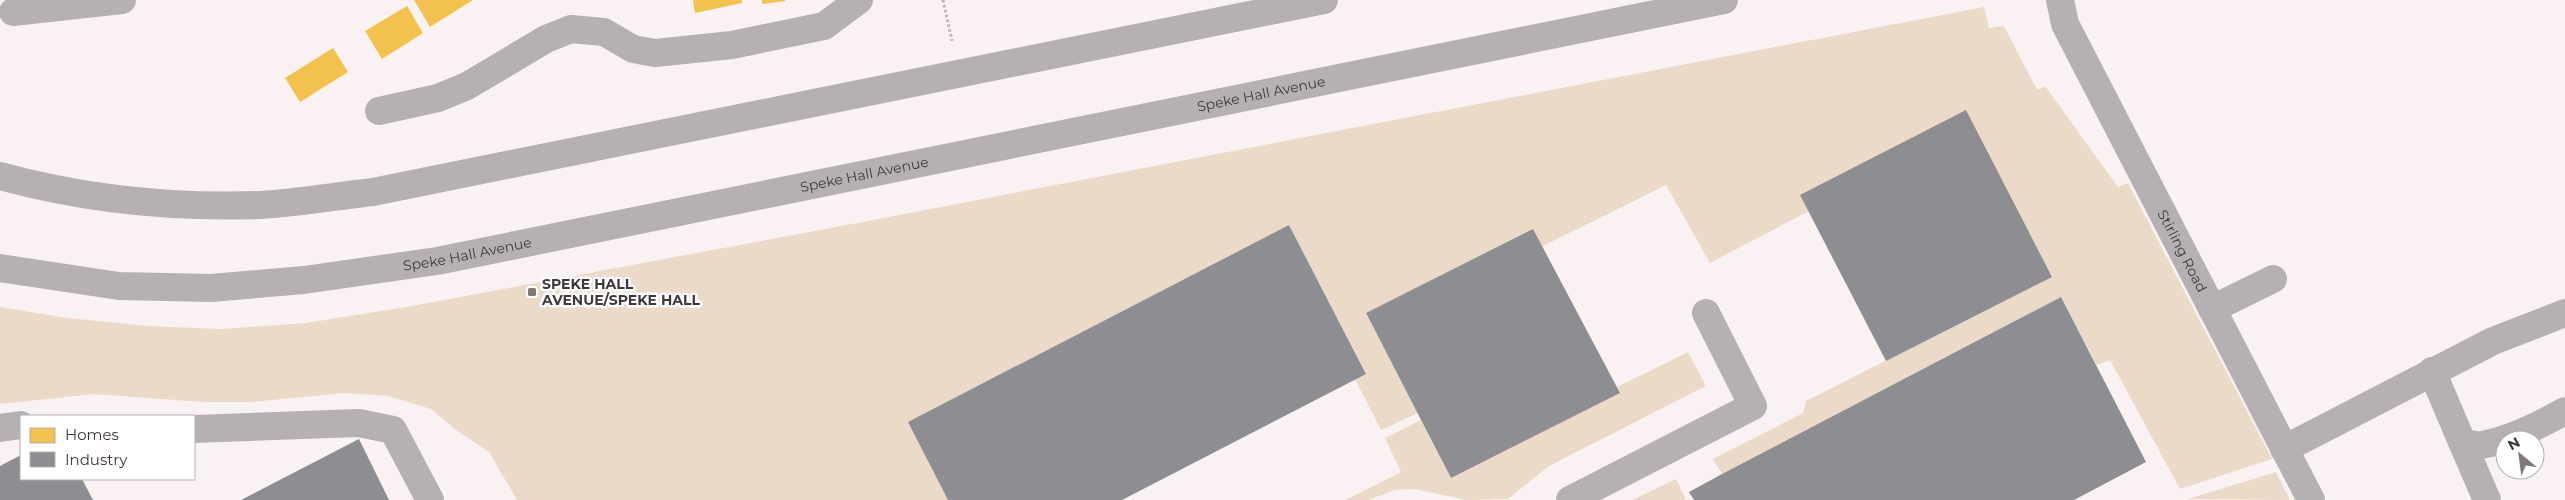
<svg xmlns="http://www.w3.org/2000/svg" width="2565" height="500" font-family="Montserrat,sans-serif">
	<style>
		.green { fill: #ecdac8 }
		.homes { fill: #f2c14e }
		.industry { fill: #8d8d92 }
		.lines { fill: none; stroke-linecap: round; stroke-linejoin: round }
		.path { stroke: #bcb7b8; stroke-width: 3; stroke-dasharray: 2.5 2.5; stroke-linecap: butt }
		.minor { stroke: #b5b1b2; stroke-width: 28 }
		.poi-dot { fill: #827879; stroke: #fff; stroke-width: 2 }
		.labels { text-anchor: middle; stroke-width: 5; stroke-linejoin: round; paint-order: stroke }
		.street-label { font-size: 14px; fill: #413738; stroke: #fff }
		.poi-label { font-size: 14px; font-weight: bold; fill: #413738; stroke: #fff; text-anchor: start }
	</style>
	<rect width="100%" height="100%" fill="#faf2f2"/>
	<g class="green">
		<path d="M1984 7 1989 28 2004 26 2037 90 2045 86 2118 187 2128 183 2272 459 2180 489 2110 360 2097 365 2061 297 1722 474 1713 459 1803 413 1806 401 2051 277 1809 211 1710 263 1666 185 1541 247 1366 314 1418 413 1381 430 1355 379 1366 373 1289 225 909 422 948 500H517L489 452 456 430 431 409 388 396 345 393 252 402H202L94 394 0 404V307L67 318 148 326 220 329 306 323 412 306 852 224Z"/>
		<path d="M1688 352 1706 386 1549 466 1508 499 1467 500 1414 489 1395 490 1368 500H1345L1401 472 1385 438 1421 420 1451 478 1620 393 1617 387Z"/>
		<path d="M2276 472 2290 500 2188 499Z"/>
		<path d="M1676 479 1686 500H1632Z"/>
	</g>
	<g class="homes">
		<path d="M414 0H473L430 27Z"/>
		<path d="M693 0H742V3L695 13Z"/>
		<path d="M762 0H785V1L762 4Z"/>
		<path d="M407 6 423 33 382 59 365 31Z"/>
		<path d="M333 48 348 72 300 102 285 78Z"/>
	</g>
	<g class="industry">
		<path d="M1966 110 2052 277 1886 361 1800 195Z"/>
		<path d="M1289 225 1366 374 1122 500H948L908 422Z"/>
		<path d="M1533 229 1620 393 1451 478 1366 313Z"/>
		<path d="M2061 297 2146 462 2074 500H1694L1689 492 1722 474Z"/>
		<path d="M359 439 389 500H241Z"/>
		<path d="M21 455V479H82L93 500H0V466Z"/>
	</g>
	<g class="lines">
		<path class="path" d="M943 0 952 41"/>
		<g class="minor">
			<path id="s1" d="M2060 0 2065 24 2311 500"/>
			<path d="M13 12 122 0"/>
			<path d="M379 111 438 98 467 86 546 39 571 29 604 32 633 49 655 53 732 45 824 26 859 0"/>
			<path d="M0 176C84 199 173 208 260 205 298 203 336 196 373 192L1324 0"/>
			<path id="s2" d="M0 268 119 286 211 288 304 280 437 261 1724 0"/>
			<path d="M2212 309 2273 279"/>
			<path d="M2432 371 2462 442C2468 443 2476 446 2482 445 2510 440 2540 425 2565 411"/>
			<path d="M0 428 21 425"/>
			<path d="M194 429 359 423 393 430 430 500"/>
			<path d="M2462 442 2487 500"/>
			<path d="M2284 449 2493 341 2565 313"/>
			<path d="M1570 500 1753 406 1706 313"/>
		</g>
	</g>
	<rect class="poi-dot" x="527" y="287" width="10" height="10" rx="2.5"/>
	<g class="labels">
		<g class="street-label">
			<text dy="5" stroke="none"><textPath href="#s2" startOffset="1281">Speke Hall Avenue</textPath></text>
			<text dy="5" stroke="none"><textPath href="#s2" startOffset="876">Speke Hall Avenue</textPath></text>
			<text dy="5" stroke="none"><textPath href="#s1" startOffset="280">Stirling Road</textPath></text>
			<text dy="5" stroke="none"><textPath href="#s2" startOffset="471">Speke Hall Avenue</textPath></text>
		</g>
		<g class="poi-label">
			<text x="542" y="289">SPEKE HALL<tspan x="542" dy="16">AVENUE/SPEKE HALL</tspan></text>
		</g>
	</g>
	<rect x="20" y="415" width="175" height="65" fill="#ffffff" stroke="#b3afaf"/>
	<rect x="30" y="428" width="25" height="15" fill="#f2c14e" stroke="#b3afaf"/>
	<text x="65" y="440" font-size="15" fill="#413738">Homes</text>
	<rect x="30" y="452" width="25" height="15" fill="#8d8d92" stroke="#b3afaf"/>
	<text x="65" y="465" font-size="15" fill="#413738">Industry</text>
	<g transform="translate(2520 455) rotate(331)"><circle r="24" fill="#ffffff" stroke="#b3afaf"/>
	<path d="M0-4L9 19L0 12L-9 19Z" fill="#827879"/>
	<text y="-8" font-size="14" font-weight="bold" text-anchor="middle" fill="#413738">N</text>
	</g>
</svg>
